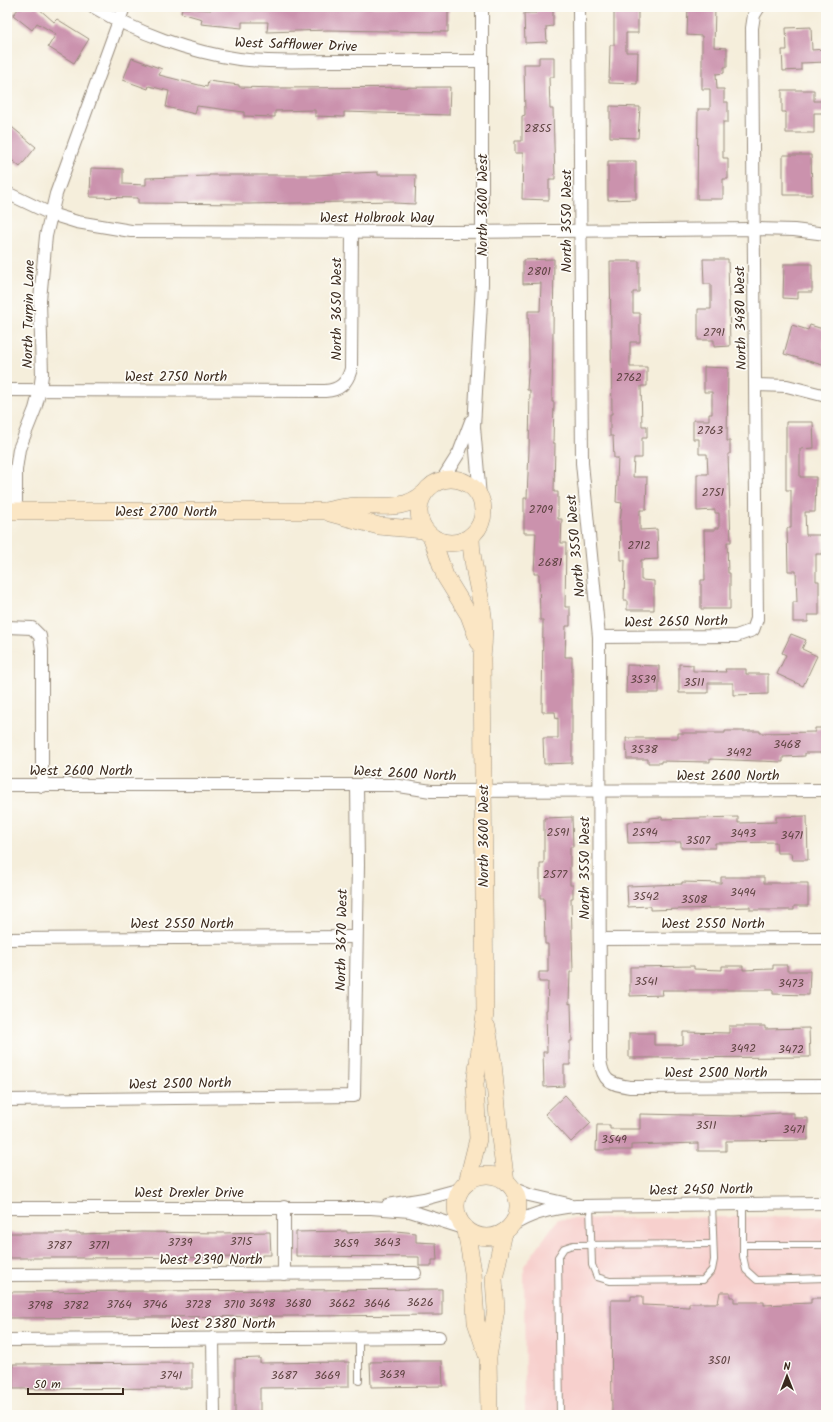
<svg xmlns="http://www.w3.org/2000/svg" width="833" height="1422" font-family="Kalam,sans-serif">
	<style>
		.built { fill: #f7d0cd }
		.building { fill: #cb92ad }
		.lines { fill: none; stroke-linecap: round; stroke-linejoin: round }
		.lane-casing { stroke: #988c7c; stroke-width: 8 }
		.street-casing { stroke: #988c7c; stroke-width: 14 }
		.secondary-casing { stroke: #988c7c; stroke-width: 18 }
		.lane { stroke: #fff; stroke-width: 6 }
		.street { stroke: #fff; stroke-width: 12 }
		.secondary { stroke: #fbe6c4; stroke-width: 17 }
		.labels { text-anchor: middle; stroke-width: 3.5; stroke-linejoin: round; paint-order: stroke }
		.number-label { font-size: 12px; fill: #5f4442 }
		.street-label { font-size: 14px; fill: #3b2a1e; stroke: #fdfcf7 }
	</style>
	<rect width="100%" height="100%" fill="#fdfcf7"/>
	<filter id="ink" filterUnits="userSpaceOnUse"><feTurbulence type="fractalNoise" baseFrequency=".025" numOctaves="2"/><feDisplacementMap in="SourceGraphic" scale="8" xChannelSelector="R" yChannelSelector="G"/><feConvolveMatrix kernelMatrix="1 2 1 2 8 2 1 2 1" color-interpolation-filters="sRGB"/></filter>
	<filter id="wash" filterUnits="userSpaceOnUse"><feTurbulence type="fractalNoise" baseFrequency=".012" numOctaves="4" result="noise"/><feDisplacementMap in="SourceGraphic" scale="16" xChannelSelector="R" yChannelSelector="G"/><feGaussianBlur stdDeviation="0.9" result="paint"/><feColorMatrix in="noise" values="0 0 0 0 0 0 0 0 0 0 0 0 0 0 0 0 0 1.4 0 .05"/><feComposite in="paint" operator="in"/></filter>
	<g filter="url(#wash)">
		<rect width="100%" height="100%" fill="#f5eedb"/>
		<path class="built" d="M826 1216V1415H525L524 1266 558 1219Z"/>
		<g id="blocks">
			<g class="building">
				<path d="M20 7H37L54 22 57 19 89 39 74 63 48 47 56 34 37 23 32 30 13 15Z"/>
				<path d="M211 7H448V32L328 30 267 32 268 22H242V28L201 24 202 19 181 13 182 8 211 10Z"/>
				<path d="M536 7H553V26L546 27 547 42 525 43 524 13H536Z"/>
				<path d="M614 7H638V33H626V52H638L637 84 609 83 610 45H614Z"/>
				<path d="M688 7H715L714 47 727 48V67H724V73L716 74 717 89H724V102H728V122H723V158H728V179H723V199H697L698 109H710V89H702V36L687 35Z"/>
				<path d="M811 27 812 50 825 49 826 62 801 63V70L783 71 782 50H787L786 28Z"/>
				<path d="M539 57H554V77H549L550 109H553L555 179H549V200L522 199 523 153H515V141H522V116L525 115 524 64H539Z"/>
				<path d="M132 58 162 69 159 75 207 87 208 81 239 85V87L276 88 450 87 449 115 344 112V117L315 116V110L275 111V117L244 116V112L197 106 195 114 166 107 169 91 149 86 148 89 123 80Z"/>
				<path d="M782 90H814V101H825V113H814V133H786V112H782Z"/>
				<path d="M610 106 640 107 638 138 610 137Z"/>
				<path d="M7 123 36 147 20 167 7 156Z"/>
				<path d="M783 155H811L812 195H783Z"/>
				<path d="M608 161H636V199L608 200Z"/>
				<path d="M91 168 123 169V184L146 185V178L209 176V175H314L378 172V175H416L415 204 394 203V201L248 204 138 203V198L90 197Z"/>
				<path d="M554 259 552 402H554L553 443H555L554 492H558V519H562L561 543H566L565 607H570V626H566L565 657H572V763L544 764 543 738H558V718L556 719 555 712H542L543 620H540L539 574H534L536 533H524V498H527L529 450 530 390H527L529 359 528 311H540L541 283 523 284V260Z"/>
				<path d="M703 259H728L730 346 714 347V340H698V309H711V284H704Z"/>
				<path d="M610 261H639V292H633V313H640V342H630V367H647V386H641L642 426H647V438H642V458H634L633 477H647L646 510H640V530L657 529 658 559 641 560V580L654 581V610H627V600H624L625 560H621L620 522 622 503 616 502 618 458H614L613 436H610V414H612Z"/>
				<path d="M784 264H812V292H798V299L783 298Z"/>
				<path d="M792 325 808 330 810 325 826 330 823 348 826 349V366L784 354Z"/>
				<path d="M704 367 728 368 727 441H730V454H728L731 542H727L728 573H730V609H701V580H705L704 530H715V528H719V513H715V510L697 511V474H708L707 454H699V439H693V420H709V414H712V392H704Z"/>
				<path d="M786 422H813L814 448 800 449V477H816L815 512H805L806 535H823V554H816V581H819V615H808V622H793V602H797L796 571H788L787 528H791V490H786Z"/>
				<path d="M791 634 806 640 802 649 817 656 803 686 777 674 786 655 782 653Z"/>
				<path d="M679 664 693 665V671L726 672 725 669H746V674H768V694L733 695V683H708V693H679Z"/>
				<path d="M627 665 659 666V693H626Z"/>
				<path d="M815 728H826V753H805V756L783 757V762L710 759V762L661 761V763H648V759H627L626 738H678V733H725V731H760V733L815 732Z"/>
				<path d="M807 816 808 860H792L791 853H777L776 842 715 843V848H681V842L628 843 627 822 649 821V818L662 817V819L738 817V823L776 822V817Z"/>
				<path d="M572 817 573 847H570V885H573V898H571L573 972H570L569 1004 571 1003 572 1041H570V1065H564V1086L544 1087 543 1052H547L546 1010H547L548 982H539V972H548V944H545L544 898H540V863H544V818Z"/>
				<path d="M721 877H764V883H808V906H794V910H750V907L650 910V906L628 907 627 886 682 884V882L721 883Z"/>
				<path d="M773 965H787V971H810L809 995 773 994V990H662L663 995 630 996V967L694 966V969L722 970V966H743V970L773 969Z"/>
				<path d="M729 1026H765V1029L809 1028 810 1057 629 1058V1033H654V1045H675L683 1044V1032L729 1033Z"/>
				<path d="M565 1095 591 1123 571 1142 545 1114Z"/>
				<path d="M780 1113H794V1118H808V1140L726 1141V1151H698V1143L631 1145V1150H596L597 1125H610V1129H640V1114L735 1116Z"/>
				<path d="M347 1231V1233L396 1231 416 1233V1242L436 1243 437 1260H432V1266H419V1257L296 1256V1232Z"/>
				<path d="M141 1232 221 1233 270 1232 271 1255H262V1257L70 1258H9V1255H7V1233H80V1234Z"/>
				<path d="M442 1289V1315L7 1318V1292Z"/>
				<path d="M720 1292H730V1297H734V1302H764V1305L811 1303V1298H826V1415H811V1413L721 1415V1413L612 1415 611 1300H631V1296H643V1305L689 1307V1303H718Z"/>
				<path d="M260 1358V1363L349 1362V1387L260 1388V1415H235V1359Z"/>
				<path d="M414 1361H442L443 1386 371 1387 370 1362Z"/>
				<path d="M192 1363V1388L13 1389V1364Z"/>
			</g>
		</g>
	</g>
	<g filter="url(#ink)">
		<use href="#blocks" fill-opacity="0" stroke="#988c7c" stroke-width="1"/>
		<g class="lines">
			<defs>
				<g id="lane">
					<path d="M743 1204V1256L746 1270 757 1280 826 1278"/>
					<path d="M590 1206 592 1265 597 1277 610 1281 703 1280 712 1270 714 1260 712 1204"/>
					<path d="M743 1245H826"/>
					<path d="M359 1337V1381"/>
					<path d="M560 1415 558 1257 564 1248 573 1245 713 1244"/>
				</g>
				<g id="street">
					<path d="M94 7C137 33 190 52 239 59 270 63 302 61 333 61 383 61 432 61 482 61"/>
					<path d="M579 7 582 463 599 637 600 1060C603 1081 609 1084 630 1087L826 1086"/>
					<path d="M7 193 51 214 77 222 131 231 453 232 754 229 794 230 826 234"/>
					<path d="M757 385 787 386 826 396"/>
					<path d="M7 390 325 391C340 390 347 383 351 369L352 232"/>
					<path d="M442 480 459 453 471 421"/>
					<path d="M480 497 474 427 482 284V7"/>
					<path d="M16 511V470L19 449 35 409 40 390 42 375 40 300 46 236 56 194 124 7"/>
					<path d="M7 627 32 628 40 636 42 650V786"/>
					<path d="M599 637 736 636 753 630 757 619 752 28 754 15 759 7"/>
					<path d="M7 785H393L431 791 826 790"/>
					<path d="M7 939 356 937"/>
					<path d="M600 939 826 938"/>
					<path d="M7 1100 354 1096 358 865 357 785"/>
					<path d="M512 1188 529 1195 568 1204"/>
					<path d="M388 1205 424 1199 461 1189"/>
					<path d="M284 1207V1274"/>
					<path d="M7 1208H371L410 1211 464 1228"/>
					<path d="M510 1227C530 1213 552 1208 576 1206L826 1203"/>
					<path d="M7 1275 415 1273"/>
					<path d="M213 1338 214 1415"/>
					<path d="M7 1340 439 1337"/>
				</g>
				<g id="secondary">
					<circle cx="451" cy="511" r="32"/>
					<path d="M7 511H324C335 509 346 506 358 506 382 505 403 511 423 494"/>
					<path d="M330 513 379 526 424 530"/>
					<path d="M432 538 445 576 469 615 479 642"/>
					<path d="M487 1027 493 1063 500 1138 506 1182"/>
					<circle cx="487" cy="1206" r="31"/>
					<path d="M467 1183 478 1139 475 1084 485 1014 482 658C484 641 485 625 482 608 478 583 471 562 471 537"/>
					<path d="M466 1230 473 1272 476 1322 487 1355"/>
					<path d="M489 1415 488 1357 496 1309 494 1279 504 1232"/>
				</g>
			</defs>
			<use href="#lane" class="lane-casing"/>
			<use href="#street" class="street-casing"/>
			<use href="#secondary" class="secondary-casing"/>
			<use href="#lane" class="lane"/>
			<use href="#street" class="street"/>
			<use href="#secondary" class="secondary"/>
		</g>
	</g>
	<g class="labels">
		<g class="number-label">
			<text x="538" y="132">2855</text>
			<text x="539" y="275">2801</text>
			<text x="714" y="336">2791</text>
			<text x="629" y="381">2762</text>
			<text x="710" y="434">2763</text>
			<text x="713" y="496">2751</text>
			<text x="541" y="513">2709</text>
			<text x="639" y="549">2712</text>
			<text x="550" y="566">2681</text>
			<text x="643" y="683">3539</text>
			<text x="694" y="686">3511</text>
			<text x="787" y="748">3468</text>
			<text x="644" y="753">3538</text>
			<text x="739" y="756">3492</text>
			<text x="558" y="836">2591</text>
			<text x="645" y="836">2594</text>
			<text x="743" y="837">3493</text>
			<text x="792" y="839">3471</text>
			<text x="698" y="844">3507</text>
			<text x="555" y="878">2577</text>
			<text x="743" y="896">3494</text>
			<text x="646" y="900">3542</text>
			<text x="694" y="903">3508</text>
			<text x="646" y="985">3541</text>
			<text x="791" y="987">3473</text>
			<text x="743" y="1052">3492</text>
			<text x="791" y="1053">3472</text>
			<text x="706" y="1129">3511</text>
			<text x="794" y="1133">3471</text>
			<text x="614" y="1143">3549</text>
			<text x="241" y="1245">3715</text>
			<text x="180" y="1246">3739</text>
			<text x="387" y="1246">3643</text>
			<text x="346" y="1247">3659</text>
			<text x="59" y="1249">3787</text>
			<text x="99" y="1249">3771</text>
			<text x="420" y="1306">3626</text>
			<text x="262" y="1307">3698</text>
			<text x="298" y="1307">3680</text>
			<text x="342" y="1307">3662</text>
			<text x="377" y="1307">3646</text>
			<text x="119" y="1308">3764</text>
			<text x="155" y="1308">3746</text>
			<text x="198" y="1308">3728</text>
			<text x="234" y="1308">3710</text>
			<text x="40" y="1309">3798</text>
			<text x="76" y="1309">3782</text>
			<text x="719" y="1364">3501</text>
			<text x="392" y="1378">3639</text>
			<text x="171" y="1379">3741</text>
			<text x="284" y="1379">3687</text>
			<text x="327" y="1379">3669</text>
		</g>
		<g class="street-label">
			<text transform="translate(296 44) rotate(2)" y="5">West Safflower Drive</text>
			<text transform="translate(482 205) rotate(-90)" y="5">North 3600 West</text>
			<text x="377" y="222">West Holbrook Way</text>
			<text transform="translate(566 221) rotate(-90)" y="5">North 3550 West</text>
			<text transform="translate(336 309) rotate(-90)" y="5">North 3650 West</text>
			<text transform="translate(28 314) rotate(-89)" y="5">North Turpin Lane</text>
			<text transform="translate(740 318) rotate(-91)" y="5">North 3480 West</text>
			<text x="176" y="381">West 2750 North</text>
			<text x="166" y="516">West 2700 North</text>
			<text transform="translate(575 546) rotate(-95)" y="5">North 3550 West</text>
			<text transform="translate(676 621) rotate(-1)" y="5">West 2650 North</text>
			<text x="81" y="775">West 2600 North</text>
			<text transform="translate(405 773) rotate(3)" y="5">West 2600 North</text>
			<text x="728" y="780">West 2600 North</text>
			<text transform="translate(483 836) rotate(-90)" y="5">North 3600 West</text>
			<text transform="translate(584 868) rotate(-90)" y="5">North 3550 West</text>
			<text x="182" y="928">West 2550 North</text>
			<text x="713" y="928">West 2550 North</text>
			<text transform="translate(341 940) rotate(-89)" y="5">North 3670 West</text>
			<text x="716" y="1077">West 2500 North</text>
			<text transform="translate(180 1083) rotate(-1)" y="5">West 2500 North</text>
			<text transform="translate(701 1189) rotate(-1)" y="5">West 2450 North</text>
			<text x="189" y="1197">West Drexler Drive</text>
			<text x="211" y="1264">West 2390 North</text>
			<text x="223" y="1328">West 2380 North</text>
		</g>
	</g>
	<rect width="833" height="1422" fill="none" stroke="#fdfcf7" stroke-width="24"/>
	<g transform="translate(787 1376)" stroke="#fdfcf7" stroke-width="3" paint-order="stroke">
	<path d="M0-3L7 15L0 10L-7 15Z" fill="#3b2a1e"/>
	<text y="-6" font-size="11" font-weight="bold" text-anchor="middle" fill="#3b2a1e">N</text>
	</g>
	<path d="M28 1388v6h95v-6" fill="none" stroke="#3b2a1e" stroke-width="2"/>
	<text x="34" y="1388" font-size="12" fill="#3b2a1e" stroke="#fdfcf7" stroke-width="3" paint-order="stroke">50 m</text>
</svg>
